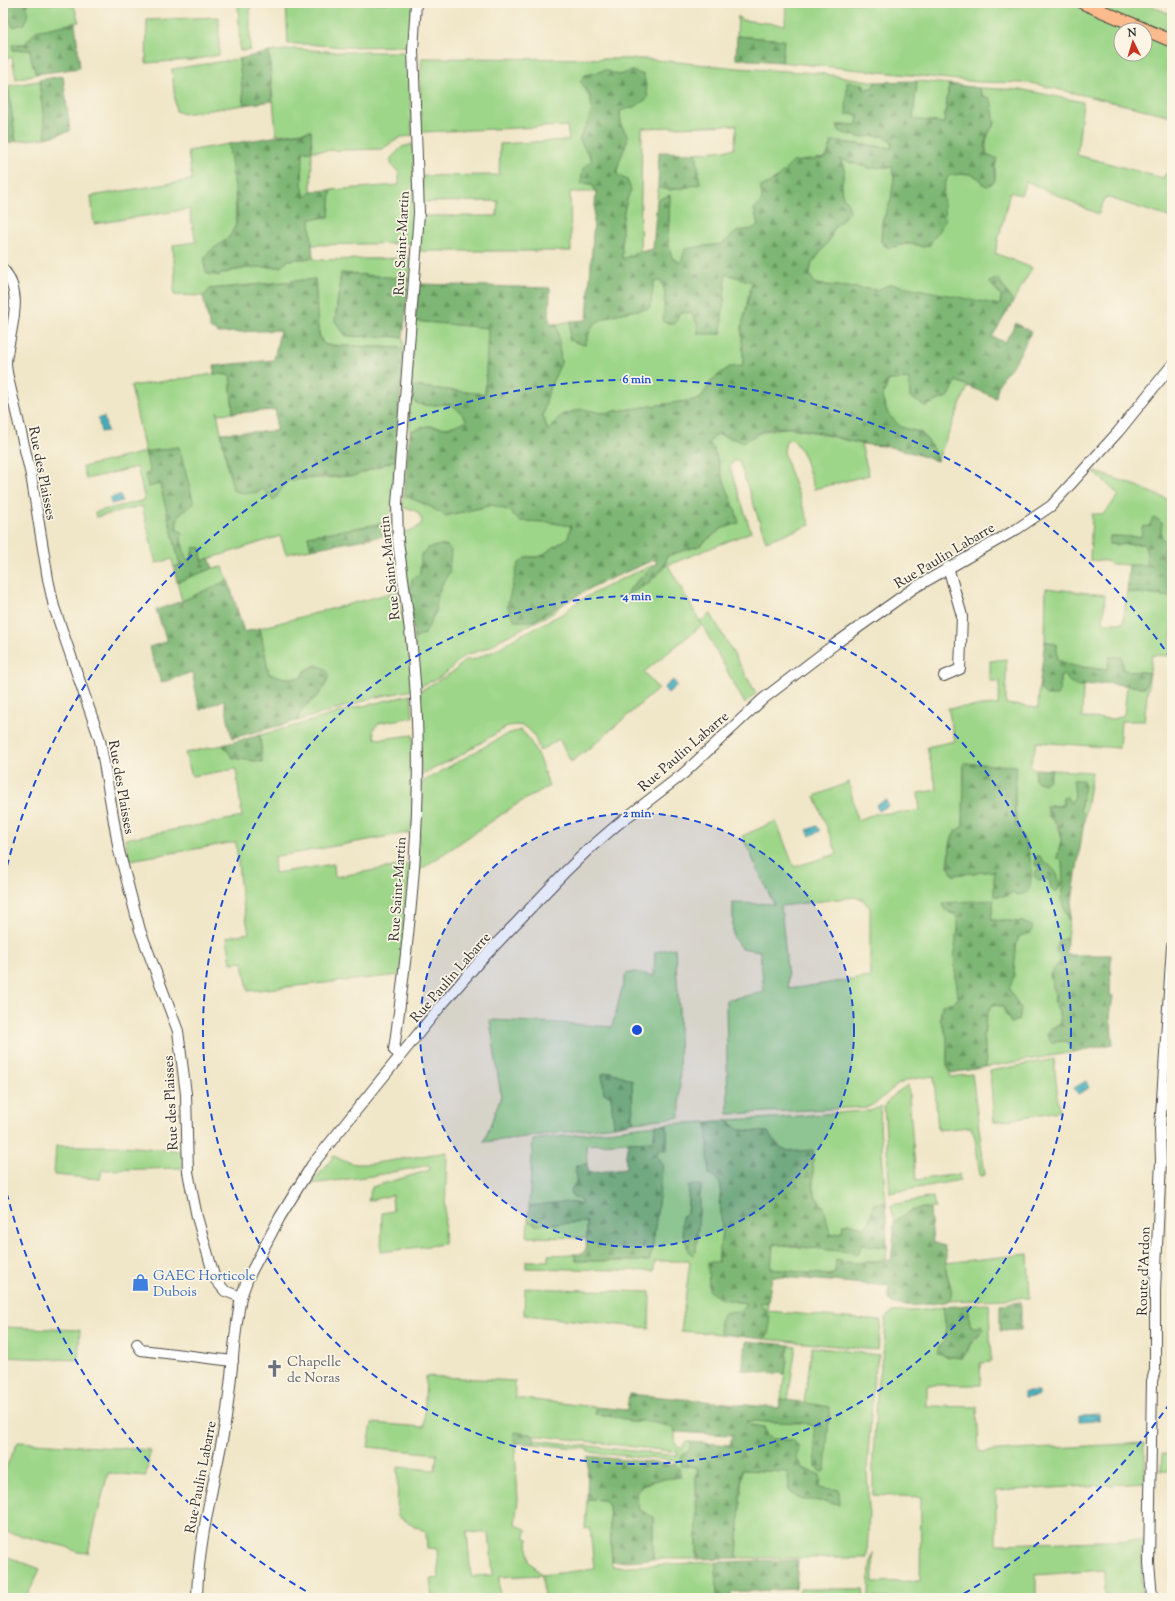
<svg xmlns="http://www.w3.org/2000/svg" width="1175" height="1601" font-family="'Sorts Mill Goudy',serif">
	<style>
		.grass { fill: #9ed689; stroke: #64805a; fill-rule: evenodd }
		.forest { fill: url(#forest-firs); stroke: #547150 }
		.water { fill: url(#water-ripples); stroke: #366d74 }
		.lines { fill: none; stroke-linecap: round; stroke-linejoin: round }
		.minor-casing { stroke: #494743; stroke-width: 12 }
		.major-casing { stroke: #494743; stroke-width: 14 }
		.minor { stroke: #fff; stroke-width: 10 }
		.major { stroke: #fbbb8d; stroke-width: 12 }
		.ring { fill: none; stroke: #1d4ed8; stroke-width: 2; stroke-dasharray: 7 5 }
		.labels { text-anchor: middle; stroke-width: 3.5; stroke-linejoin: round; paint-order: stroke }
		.street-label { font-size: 14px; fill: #2b2b2b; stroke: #fcf5e5 }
		.shop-label { font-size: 14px; fill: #366cbe; stroke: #fcf5e5; text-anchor: start }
		.worship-label { font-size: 14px; fill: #5b616d; stroke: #fcf5e5; text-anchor: start }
		.centre { fill: #1d4ed8; stroke: #fcf5e5; stroke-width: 2 }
		.ring-label { font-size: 12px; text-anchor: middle; font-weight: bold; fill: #1d4ed8; stroke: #fcf5e5; stroke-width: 3.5; stroke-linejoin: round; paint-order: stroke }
	</style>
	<defs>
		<pattern id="forest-firs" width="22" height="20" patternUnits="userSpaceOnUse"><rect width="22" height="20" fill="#7eb775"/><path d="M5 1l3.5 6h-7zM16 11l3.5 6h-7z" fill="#679560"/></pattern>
		<pattern id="water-ripples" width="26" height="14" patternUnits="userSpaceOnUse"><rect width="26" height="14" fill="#41afbe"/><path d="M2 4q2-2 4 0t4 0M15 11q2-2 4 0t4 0" fill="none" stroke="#378f9b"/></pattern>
	</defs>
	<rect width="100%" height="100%" fill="#fcf5e5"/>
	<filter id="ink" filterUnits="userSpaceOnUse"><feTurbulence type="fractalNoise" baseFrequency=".025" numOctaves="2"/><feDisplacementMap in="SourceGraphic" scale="8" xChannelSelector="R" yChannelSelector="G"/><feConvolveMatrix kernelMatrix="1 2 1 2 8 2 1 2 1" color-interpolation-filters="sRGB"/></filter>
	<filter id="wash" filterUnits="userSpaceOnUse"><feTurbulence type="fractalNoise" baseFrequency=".012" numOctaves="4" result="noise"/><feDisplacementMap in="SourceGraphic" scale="16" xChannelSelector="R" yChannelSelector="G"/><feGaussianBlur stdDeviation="0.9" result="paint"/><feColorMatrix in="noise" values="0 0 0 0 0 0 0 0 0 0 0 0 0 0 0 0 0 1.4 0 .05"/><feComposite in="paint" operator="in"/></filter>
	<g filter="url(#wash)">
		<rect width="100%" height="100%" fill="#f0e6c8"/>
		<g class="grass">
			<path d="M3 3 8 5 7 15 28 13 27 3H73L79 22 37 31 25 44H17L13 50H30L32 62 36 74 16 79 12 57 3 59Z"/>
			<path d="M238 3H250V50L240 51Z"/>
			<path d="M286 3H413L410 46 345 47 306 44H288Z"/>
			<path d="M786 3H1145L1172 15V116L1031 83 979 82 782 62 783 40 737 36 738 16 741 20 785 25ZM1121 30H1145V54H1121Z"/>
			<path d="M219 17V55L191 60 146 63 147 20Z"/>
			<path d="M296 49 339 52H410L412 136 401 137 382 149 312 151 311 191 305 199 302 183 303 151H312L311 131 276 135 269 52Z"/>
			<path d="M422 58 647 59 737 68 818 73 876 82 872 88 863 89 864 84 846 114H858L857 125H837L840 132 858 137 884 136 892 141V148L832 141 826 158 793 162 776 179 761 187 762 202 754 209 758 225 752 229 738 231 722 244 686 249 681 263 672 258 668 242 670 196 657 200 658 188 671 190 700 184 696 153 734 149 737 125 642 128 640 252 622 260C622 236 620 212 631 190L627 180 617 175C617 163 625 149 628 137L621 125 620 110 635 107 633 71 618 75 606 70 580 81C599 107 592 114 579 139L592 160 581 183 592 184 596 192H570L571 251H420L422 216H497L498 201 422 202 423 176 499 175 500 144 569 140 567 126 421 132 420 77Z"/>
			<path d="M239 59 244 105 183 114 176 111 172 69Z"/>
			<path d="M39 81 46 138 16 141 8 86Z"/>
			<path d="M917 81 949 84 944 123 913 119Z"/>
			<path d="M979 88 1024 90 1083 102 1077 155 1163 178 1166 173 1172 175V218L1106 197 1098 214 1026 181 1021 195 1010 192 995 253 1032 268 1013 302 998 278 989 282 1001 295 1000 306 891 284 877 290 815 284 810 275 811 265 830 239 834 228 850 211 847 202 842 195 841 188 845 168 839 159 869 168 892 167 894 177 891 200 882 222 881 242 888 248C903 245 907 241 923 247L930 245 947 178 950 175 962 174H971L980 179 995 176V167L997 158 987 156C984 141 987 135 995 123Z"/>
			<path d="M229 144 235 187 236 224 230 236 221 244 217 276C238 268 258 266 280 267L289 260 313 258 317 260 412 258 409 279 341 273 335 321 346 336 403 337 404 348 325 345C313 332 318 297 315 279L210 289 203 296 174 295 175 277 173 245 196 242 189 209 94 224 91 196 192 180 188 151Z"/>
			<path d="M413 144 415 217 413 243 312 245 310 219 329 217 331 190 399 185V173L391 164V158L402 147Z"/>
			<path d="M726 273 752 282 742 326 743 367 712 380 701 399 603 413 582 409 561 415 548 431 543 415 549 389 561 363 557 324 571 321 569 340 585 345C587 339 589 332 592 327 601 314 634 311 650 308L654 281H661L665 291 664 302 680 312 691 313 697 323 721 334Z"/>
			<path d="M415 321 488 328 485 394 411 386Z"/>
			<path d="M214 374 230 375 233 413 218 414 217 411 228 470 234 490 256 493 264 489 274 500 287 481C304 478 321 479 338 477 357 476 377 468 395 460L391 522 308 536 311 549 286 554 280 536 202 561 201 548 192 552 191 560 186 559 181 540 182 532 177 530 176 524 179 514 178 447 145 452 150 473 148 487 160 484 180 565 174 567 172 559 156 563 142 506 96 517 95 512 145 500 137 467 86 479 83 467 145 452 131 386Z"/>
			<path d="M909 379 925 406 949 396 956 381 968 386 937 461 931 445 922 433 901 427 888 414 882 398 889 380Z"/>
			<path d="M409 398C413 400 418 405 423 405 447 407 451 396 468 421L447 428 428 426 410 431Z"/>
			<path d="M789 428 813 432 861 444 869 475 814 489C809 472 805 450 791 438L786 441 784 451 788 467 810 525 766 541 739 461H733L730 467 751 532 668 565 702 625 644 672 658 689 591 747 571 762 559 739 540 751 534 735 526 727 518 725 508 726 459 756 421 775 420 691 453 672 465 660H472L494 651 517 637 564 613 577 602 621 579 656 564 632 586 625 596 647 584 666 566 667 556 699 546 721 529 739 523C735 506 727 491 722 475 717 461 718 455 709 443L716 434 744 442C762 431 769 429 789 428Z"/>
			<path d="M1093 471 1137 486 1161 497 1172 500V561L1162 558 1166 542C1159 537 1161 531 1162 523L1150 526 1141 537 1110 536 1109 543 1114 545 1144 544 1147 554 1146 566 1113 564 1106 561 1090 560 1092 514H1104L1119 495Z"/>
			<path d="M404 495 431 507 445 516 493 505 510 511 519 521 547 522 571 526 568 538 539 557H527L512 591 507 606 533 621 568 600 553 613 499 640C488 651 476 650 463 657 457 661 453 667 447 672 439 679 430 682 420 686L414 639 431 620 436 611 437 598 442 584 449 573 421 566 420 573 410 596 401 532C411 531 416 531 422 522 420 511 413 508 402 508Z"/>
			<path d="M223 567 228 580 182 601 177 582 213 568Z"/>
			<path d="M1046 588 1105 595 1103 623H1123L1127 592 1172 597V629L1169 656 1152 655 1144 721H1121L1119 748 1037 742 1030 766 1035 769V780L1048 781 1052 770 1092 772 1085 815 1080 810 1085 786H1074L1075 796 1071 803 1063 798V804L1059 806 1050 805 1048 816C1065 832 1062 836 1057 858L1062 860 1063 883 1061 899 1069 921 1067 938 1059 941 1061 960 1053 986 1055 993V1003L1059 1012 1060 1025 1050 1028 1051 1042 1067 1041 1073 1052 986 1067C986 1046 980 1024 992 1005L1002 1006 1011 1023 1021 1010 1009 989C1016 970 1013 953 1019 936L1030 933 1023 922 991 920 949 913 956 914C961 929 956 934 955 948 953 964 957 982 958 998L955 1002 948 1003 940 1018 947 1037V1066L951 1077 972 1074 985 1175 980 1176 975 1138 971 1127 938 1130 934 1076C923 1078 910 1078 901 1083 888 1090 881 1102 868 1107L728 1114 726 1000 764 992 760 951 741 948 733 937V903L774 904 742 836 776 821 794 867 837 854 815 796 849 782 857 820 875 814 920 811 918 793 937 790 927 747 955 741 948 708 998 705 1000 681H990V661L1006 659V704L1038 708 1039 688 1047 696 1060 689V677L1064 675 1069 681 1083 686 1082 718 1114 719 1124 715 1127 685 1137 687H1144L1150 673 1123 670 1122 657 1107 670 1073 666 1058 660 1056 644 1045 641ZM964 763 1015 799 1016 823 1026 845 994 871 953 875 948 866C951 849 946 836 963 826ZM1041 868 1060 886 1051 888 1050 879 1039 880 1037 870ZM854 897 862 899 870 908V977L789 989 781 906Z"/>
			<path d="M398 591 407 640 413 690 377 697 297 721 301 710 321 693 306 670 301 678H285L269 674 260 628Z"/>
			<path d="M711 614 756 693 745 704 700 621Z"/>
			<path d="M411 695 413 717 379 723 373 730 375 738 380 739 413 735 412 832 274 857 275 873 334 864 335 877 410 864 400 975 248 991 243 962 231 963 227 937 249 933 241 893 236 842 130 860 125 839 242 817 236 769 192 776 185 753 223 745 233 758 262 762 260 735 298 725 353 708Z"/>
			<path d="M521 730C536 744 542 767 549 786L517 804 417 872 422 782 507 734Z"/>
			<path d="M675 948 679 1009 680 1117 633 1122 632 1081 611 1072 602 1074 604 1093 611 1097 614 1126 484 1142 501 1096 490 1020 561 1023 612 1027 626 974 634 972 654 976 655 952Z"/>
			<path d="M1054 1059 1059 1111 994 1122 990 1071Z"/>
			<path d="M908 1085 916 1180 959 1174 960 1180 890 1193 884 1106 896 1093Z"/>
			<path d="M881 1106 880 1125 886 1202 874 1204 869 1223 864 1227 848 1223 842 1232 834 1234 829 1233 824 1207 816 1197 813 1190V1151C788 1152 782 1154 768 1132L741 1130 726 1120 775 1118 862 1111H871Z"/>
			<path d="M707 1122 709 1174 716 1178 721 1185 720 1198 722 1231 718 1262 708 1263 735 1302 746 1303C741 1316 740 1309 731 1312 727 1314 723 1321 719 1324L721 1334 681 1331 690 1261H655L654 1271 526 1268V1261H548V1255L574 1254 576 1261H649L652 1251 663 1164 657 1158 658 1150 667 1149V1124ZM689 1185 701 1186 696 1252 693 1255 688 1251 687 1244 682 1232 687 1214Z"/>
			<path d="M656 1125 653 1141 628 1142 586 1145 587 1164 576 1165C575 1182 579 1189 582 1204L563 1202 529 1206 533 1140Z"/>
			<path d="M56 1146H123L182 1151 183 1168 102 1170 100 1179 54 1175Z"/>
			<path d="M447 1152 444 1244 381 1252 382 1213 393 1211 392 1195 368 1201 372 1187 430 1170 429 1165 372 1176 311 1184 334 1156 344 1161 356 1164H370Z"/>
			<path d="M933 1197 935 1208C930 1209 927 1207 922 1208 912 1208 901 1217 894 1222L891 1205Z"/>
			<path d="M528 1221 536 1225 587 1222V1238L527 1237Z"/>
			<path d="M773 1244 849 1252 861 1245 887 1247 886 1260 852 1263 836 1260 835 1273 829 1275 771 1269Z"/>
			<path d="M1028 1254 1030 1298 949 1301C955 1289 946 1276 945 1263Z"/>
			<path d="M525 1288 650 1292 649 1328 524 1315Z"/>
			<path d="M768 1302 767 1311 881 1321 878 1350 764 1339 769 1334 758 1303Z"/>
			<path d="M989 1304 991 1362 980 1363 981 1385H927V1406L977 1407 979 1452 1145 1443V1483L996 1491V1544L1142 1540V1594L1105 1596 1104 1570 1036 1575V1598H869L870 1567 873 1553 874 1582 920 1581 921 1497 873 1495V1456L878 1379 884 1348 886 1319 888 1315 893 1312 925 1310 943 1307 946 1329 945 1340 939 1346 945 1356 952 1357 967 1353 970 1345 981 1334 970 1324 968 1305Z"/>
			<path d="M3 1327 80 1330 78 1360 3 1357Z"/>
			<path d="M789 1345 796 1346 788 1400 781 1399Z"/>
			<path d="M812 1347 879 1355 874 1374 867 1469 869 1509 867 1558H737L742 1470 788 1472 789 1491 798 1498 840 1504 818 1487 820 1475 802 1468 796 1457 793 1440 771 1439 766 1434 764 1427 750 1425 745 1421 804 1423 814 1426 815 1439 830 1408 804 1403Z"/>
			<path d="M426 1376 515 1381V1398L595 1407V1414L614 1416 629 1421H645L673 1427 675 1432V1443L681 1449 686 1442H690L691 1446 687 1452 681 1457 699 1468 696 1474 697 1559H653V1517L639 1510 636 1493C648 1477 662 1480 680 1477L679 1468 675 1465V1461L588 1452V1449L534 1444 535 1440 677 1456 678 1452 534 1435 514 1432 518 1499 515 1524 527 1530 524 1537 528 1539 529 1561 542 1575 594 1569 590 1528 585 1529 587 1499 604 1500 609 1506 612 1567 716 1562 717 1598H544L542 1575 500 1577 499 1585 500 1598H432L430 1579 439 1578 437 1549 427 1548 426 1532 397 1516 398 1467 435 1470 437 1454 368 1447 372 1423 424 1427ZM467 1532 489 1533 493 1575 471 1576Z"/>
			<path d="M18 1442 150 1450 146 1476 108 1473 88 1553 77 1552 67 1547 3 1531V1473Z"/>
			<path d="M1162 1454 1172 1455V1472L1161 1471Z"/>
			<path d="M3 1555 40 1569 26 1598H14L3 1593Z"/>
			<path d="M800 1589H863L864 1598H800Z"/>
		</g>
		<g class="forest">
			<path d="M3 3H27L28 13 25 24 13 27 7 15V6Z"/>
			<path d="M75 23 80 68 36 74 32 62 30 50H13L12 45 25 44 36 31Z"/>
			<path d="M737 36 784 40 782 62 736 59Z"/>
			<path d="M269 52 272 101 244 105 239 59Z"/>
			<path d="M606 70 618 75 633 71 644 75 648 98 635 107 620 111 621 125 628 137C625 149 617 163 617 174L627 180 631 190C620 212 622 236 622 259L640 252 653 249 657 200 670 195 668 242 672 258 681 263 685 249 722 244 738 231 752 229 758 225 754 209 762 201 761 187 776 179 793 162 826 158 832 141 892 148V141L884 136 858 137 840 132 837 125H857L858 115 846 114 847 82 864 84 863 89 872 88 876 82 917 81 913 119 944 123 949 84 979 88 982 95 991 99 995 123 987 135 985 147 987 156 997 158 995 167V181L988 186 982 184 980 179 971 174 950 175 947 178 943 191 945 221 930 244 923 247C907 241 903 245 888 248L881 242 882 222 891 200 894 177 892 167 869 168 839 159 845 168 841 188 842 195 847 202 850 211 834 228 830 239 811 265 810 275 815 284 877 290 891 284 1000 305 1001 295 989 282 998 278 1013 302 992 337 1005 342 1016 323 1031 332C1026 341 1022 351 1016 360 1005 378 999 374 996 398L956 381 949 396 925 406 910 397 909 379 888 380 882 398 888 414 901 427 921 433 931 445 937 461C921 456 906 450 890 447 880 445 869 446 859 443 831 437 798 423 769 429 760 431 752 437 744 442L716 434 709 443C718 455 717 461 722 475 727 491 735 506 739 523L721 529 699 546 667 556 666 566 647 584 624 597 632 586 656 564V559L596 585 533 621H515L507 606 518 564 527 557H539L568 538 571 526 547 522 519 521 510 511 493 505 445 516 431 507 404 495 410 431 428 426 447 428 467 421C450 396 447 407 423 405 418 405 413 400 409 398L411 386 485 394 488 328 415 321 419 284 550 288 549 322 557 324 561 363 549 389 543 415 548 431 561 415 582 409 603 413 700 399 712 380 729 367 743 366 742 326 752 282 726 274 721 334H698L697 323 691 313 680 312 674 324 663 322 665 291 661 281 654 282 650 308C634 311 601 314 592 327 589 332 587 339 585 345L569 340 571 321 587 320 596 192 592 184 581 183 583 168 592 160 579 139C592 114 599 107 580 81L585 75Z"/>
			<path d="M63 76 70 131 46 138 39 80Z"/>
			<path d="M8 86 16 141 3 144V87Z"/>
			<path d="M311 131 312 151H303L302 183 305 198 311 191 331 190 329 217 310 219 313 258 289 260 280 267C265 267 251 267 235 270 223 272 222 277 207 274 197 250 217 250 229 237 232 234 234 230 235 226 241 214 230 160 229 144Z"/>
			<path d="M659 152 696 153 700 184C684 188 675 191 658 188Z"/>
			<path d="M341 273 409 279 403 337 346 336 335 321Z"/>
			<path d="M315 279 318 328 320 339 325 345 404 348 395 460 354 476 316 477 287 481 274 500 267 494 264 489C253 494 245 495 233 490L221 433 276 431V410L233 413 230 375 214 374V366L274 360 280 330 219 333 210 328 203 296 210 289Z"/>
			<path d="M179 447 194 504C183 511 175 514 177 530L182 532 181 540 186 559 191 560 194 547 201 548 202 561 209 558 213 568 177 582 174 567 180 565 160 484 148 487 145 474 150 473 145 452Z"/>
			<path d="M1153 518 1159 520 1162 523C1161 531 1159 537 1166 542L1162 558 1172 561V597L1127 592 1129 565H1146L1147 554 1144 544H1109L1110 536 1141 537 1142 527 1149 526Z"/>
			<path d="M391 522 393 534 311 549 308 536Z"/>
			<path d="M440 545H446L451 550 449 573 442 584 437 597 436 611 425 634 414 639 410 595 412 579 420 573 421 554 428 548Z"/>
			<path d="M228 580 244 632 260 628 269 674 285 678H301L306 670 316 665 324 668 329 674C324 696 315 695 303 709 300 712 299 717 297 721L232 738 224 700 200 710 192 672 161 683 149 647 167 641 156 610 182 601Z"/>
			<path d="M1045 641 1056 644 1058 660 1073 666 1107 670 1109 657H1122L1123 670 1150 673 1145 687 1104 683 1081 686 1074 685 1069 681 1064 675 1060 677V689L1057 696H1047L1039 688Z"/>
			<path d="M260 735 262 762 233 758 223 745Z"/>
			<path d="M964 763 1017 766C1016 784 1013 804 1016 822 1018 830 1024 837 1026 845 1032 860 1034 879 1027 893L1017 895 1013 892 1007 896H994V871L953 875 948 865C952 849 946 837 963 826Z"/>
			<path d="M1035 769 1052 770 1048 781 1043 784 1035 780Z"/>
			<path d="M1073 780H1083L1085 786 1080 810 1085 815 1069 921 1061 899 1063 883 1062 861 1057 858C1059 848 1065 835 1058 825 1051 816 1049 820 1046 806H1059L1063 804V798L1067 797 1071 803 1075 796Z"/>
			<path d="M1036 856H1040L1044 863C1055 866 1058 876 1061 886L1056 892 1051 888 1049 879 1038 880 1034 876 1037 870 1041 868 1035 865Z"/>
			<path d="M994 900 991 920 1023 922 1033 927 1031 933 1019 936 1016 946 1014 976 1009 989 1021 1010 1019 1020 1011 1023 1002 1006 992 1005C980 1024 986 1046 986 1067L951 1073 947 1066V1037L940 1018 942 1005 955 1002 958 998C957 982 953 964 955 948 956 934 962 929 956 914L945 910 943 903Z"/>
			<path d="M1067 938 1066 955H1111L1110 995 1113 996 1110 1016 1113 1044 1073 1052 1067 1041 1051 1042 1046 1034 1050 1028 1060 1025 1059 1012 1055 1003V993L1050 974 1061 960 1056 950 1059 941Z"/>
			<path d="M611 1072 632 1080 633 1122 614 1126 611 1097 604 1093 602 1074Z"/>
			<path d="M726 1120 741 1130 768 1132C782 1154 788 1152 813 1150V1190L816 1197 824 1207 830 1233 834 1234 842 1232 843 1225 848 1223 864 1227 869 1223 874 1204 886 1202 887 1247 861 1245 859 1254 855 1255 849 1252 773 1244 771 1269 829 1275 835 1273 836 1260 852 1263 891 1260 893 1245 894 1222C905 1214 916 1206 930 1209L933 1242 944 1246 946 1253V1274L951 1288V1297L949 1301C939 1303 895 1310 890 1301 888 1297 889 1290 889 1286L772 1276 768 1302 759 1303C770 1312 774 1328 764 1339L721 1334C720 1326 719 1320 724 1313 734 1311 742 1314 746 1303L721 1299 709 1291 708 1262H718L722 1231 720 1198 721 1185 716 1178 709 1174 707 1122Z"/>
			<path d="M667 1124V1150H658L657 1157 663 1164 652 1251 649 1261H576L574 1254H582L586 1249 587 1222 536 1225 528 1221 529 1206 563 1202 582 1204 581 1200 572 1197 571 1189 576 1182V1165L587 1164 589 1173 626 1169V1154L628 1142 653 1141 656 1125Z"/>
			<path d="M689 1185H701L696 1252 693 1255 688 1251C686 1237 680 1231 682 1216L687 1214Z"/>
			<path d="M1021 1302V1330L1000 1331V1304Z"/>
			<path d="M968 1305 970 1324 974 1328 982 1325 984 1329C980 1335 974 1338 970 1344 967 1350 967 1353 961 1358L945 1356 937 1353 939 1346 945 1340 946 1329 943 1307Z"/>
			<path d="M746 1341 789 1345 785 1374 742 1370Z"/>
			<path d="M629 1394 779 1408 781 1399 830 1407 825 1470 823 1472 819 1471 816 1466 814 1426 804 1423 746 1421 750 1425 764 1427 766 1434 771 1439 793 1440 800 1447 796 1457 802 1468 820 1475 821 1483 818 1487 839 1490 840 1504 798 1498 789 1491 788 1472 742 1470 737 1558 697 1559 696 1474 699 1469 682 1466 681 1457 687 1452 691 1446 690 1442 730 1445 732 1435 675 1432 673 1427 645 1421H629L614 1416 595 1414 596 1407 627 1410Z"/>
			<path d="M514 1432 534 1435V1444L515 1443Z"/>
			<path d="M588 1456 675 1465 679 1468 681 1477C662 1480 648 1477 636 1493L639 1510 653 1517V1559L612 1562 609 1506 604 1500 587 1499Z"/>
			<path d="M798 1560 796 1589 731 1592V1598H717L716 1562Z"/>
		</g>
		<g class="water">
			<path d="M104 417 107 431 101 432 98 418Z"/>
			<path d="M120 495 122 501 111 504 110 498Z"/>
			<path d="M673 680 677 685 668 693 664 688Z"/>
			<path d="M886 800 888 806 879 811 876 805Z"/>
			<path d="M817 826 820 831 810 836 807 830Z"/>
			<path d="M1086 1081 1089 1088 1078 1094 1074 1088Z"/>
			<path d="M1024 1392H1038V1396L1024 1398Z"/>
			<path d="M1099 1415V1420L1079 1421V1416Z"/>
		</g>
	</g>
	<g filter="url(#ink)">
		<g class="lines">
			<defs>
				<g id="minor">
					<path d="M3 269C26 295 9 331 6 362 6 367 7 373 8 378L31 475 48 579 54 607 100 740 119 851 140 930 178 1031 186 1094 188 1172 197 1217 215 1279 225 1291 241 1297"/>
					<path d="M944 676 960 669 962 616 948 567"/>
					<path d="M400 1055 394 1050C411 925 425 796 414 670 411 627 403 584 398 541L397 504 419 213 413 50 416 3"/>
					<path d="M137 1344 141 1350 233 1361"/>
					<path d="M197 1598C198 1539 215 1482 225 1424 232 1381 233 1339 241 1297L248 1278 280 1217 312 1165 439 1008 479 962 564 873 589 849 618 824 683 774 763 699 835 644 914 588 1017 529 1051 506 1118 432 1172 365"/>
					<path d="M1152 1598 1149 1563 1152 1381 1155 1370V1290L1161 1161 1160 1130 1172 946"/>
				</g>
				<path id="major" d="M1083 3 1172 41"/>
			</defs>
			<use href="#minor" class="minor-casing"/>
			<use href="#major" class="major-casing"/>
			<use href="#minor" class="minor"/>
			<use href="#major" class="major"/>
		</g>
	</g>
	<circle cx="637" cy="1030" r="217" fill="#1d4ed8" fill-opacity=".12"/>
	<g class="ring">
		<circle cx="637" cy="1030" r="217"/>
		<circle cx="637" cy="1030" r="434"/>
		<path d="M1170 1403A651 651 0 0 1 958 1597M316 1597A651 651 0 0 1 4 1182M4 878A651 651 0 0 1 1170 657"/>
	</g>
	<defs>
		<symbol id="shop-bare" viewBox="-9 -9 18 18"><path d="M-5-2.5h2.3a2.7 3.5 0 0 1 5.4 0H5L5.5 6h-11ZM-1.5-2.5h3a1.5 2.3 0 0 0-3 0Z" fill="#3f7fe0" stroke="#fcf5e5" stroke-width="2.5" paint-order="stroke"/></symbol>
		<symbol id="church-bare" viewBox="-9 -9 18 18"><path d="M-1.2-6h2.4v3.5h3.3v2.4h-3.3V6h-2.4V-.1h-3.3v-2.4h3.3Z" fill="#6b7280" stroke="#fcf5e5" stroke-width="2.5" paint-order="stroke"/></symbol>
	</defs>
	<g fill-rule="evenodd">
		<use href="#shop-bare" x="128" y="1270" width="25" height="25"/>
		<use href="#church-bare" x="262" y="1356" width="25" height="25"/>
	</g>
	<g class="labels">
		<g class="street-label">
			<text transform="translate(401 243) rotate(-87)" y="5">Rue Saint-Martin</text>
			<text transform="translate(43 473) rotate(79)" y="5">Rue des Plaisses</text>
			<text transform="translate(944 555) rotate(-31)" y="5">Rue Paulin Labarre</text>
			<text transform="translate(389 568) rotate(-96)" y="5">Rue Saint-Martin</text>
			<text transform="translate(683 751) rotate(-41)" y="5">Rue Paulin Labarre</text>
			<text transform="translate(122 787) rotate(80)" y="5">Rue des Plaisses</text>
			<text transform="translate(397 889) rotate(-86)" y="5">Rue Saint-Martin</text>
			<text transform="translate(450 977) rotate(-49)" y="5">Rue Paulin Labarre</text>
			<text transform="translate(170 1103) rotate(-93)" y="5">Rue des Plaisses</text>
			<text transform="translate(1143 1271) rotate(-88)" y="5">Route d'Ardon</text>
			<text transform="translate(200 1477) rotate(-79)" y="5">Rue Paulin Labarre</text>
		</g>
		<g class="shop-label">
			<text x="153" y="1280">GAEC Horticole<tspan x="153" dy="16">Dubois</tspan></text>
		</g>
		<g class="worship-label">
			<text x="287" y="1366">Chapelle<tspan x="287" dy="16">de Noras</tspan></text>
		</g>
	</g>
	<circle cx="637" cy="1030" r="6" class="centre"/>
	<g class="ring-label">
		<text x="637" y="383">6 min</text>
		<text x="637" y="600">4 min</text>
		<text x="637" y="817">2 min</text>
	</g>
	<rect width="1175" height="1601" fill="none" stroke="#fcf5e5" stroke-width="16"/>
	<g transform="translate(1133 42) rotate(355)"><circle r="19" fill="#fcf5e5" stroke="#a8a49b"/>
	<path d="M0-3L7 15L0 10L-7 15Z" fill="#c8321e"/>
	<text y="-6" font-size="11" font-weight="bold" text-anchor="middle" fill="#2b2b2b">N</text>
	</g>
</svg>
